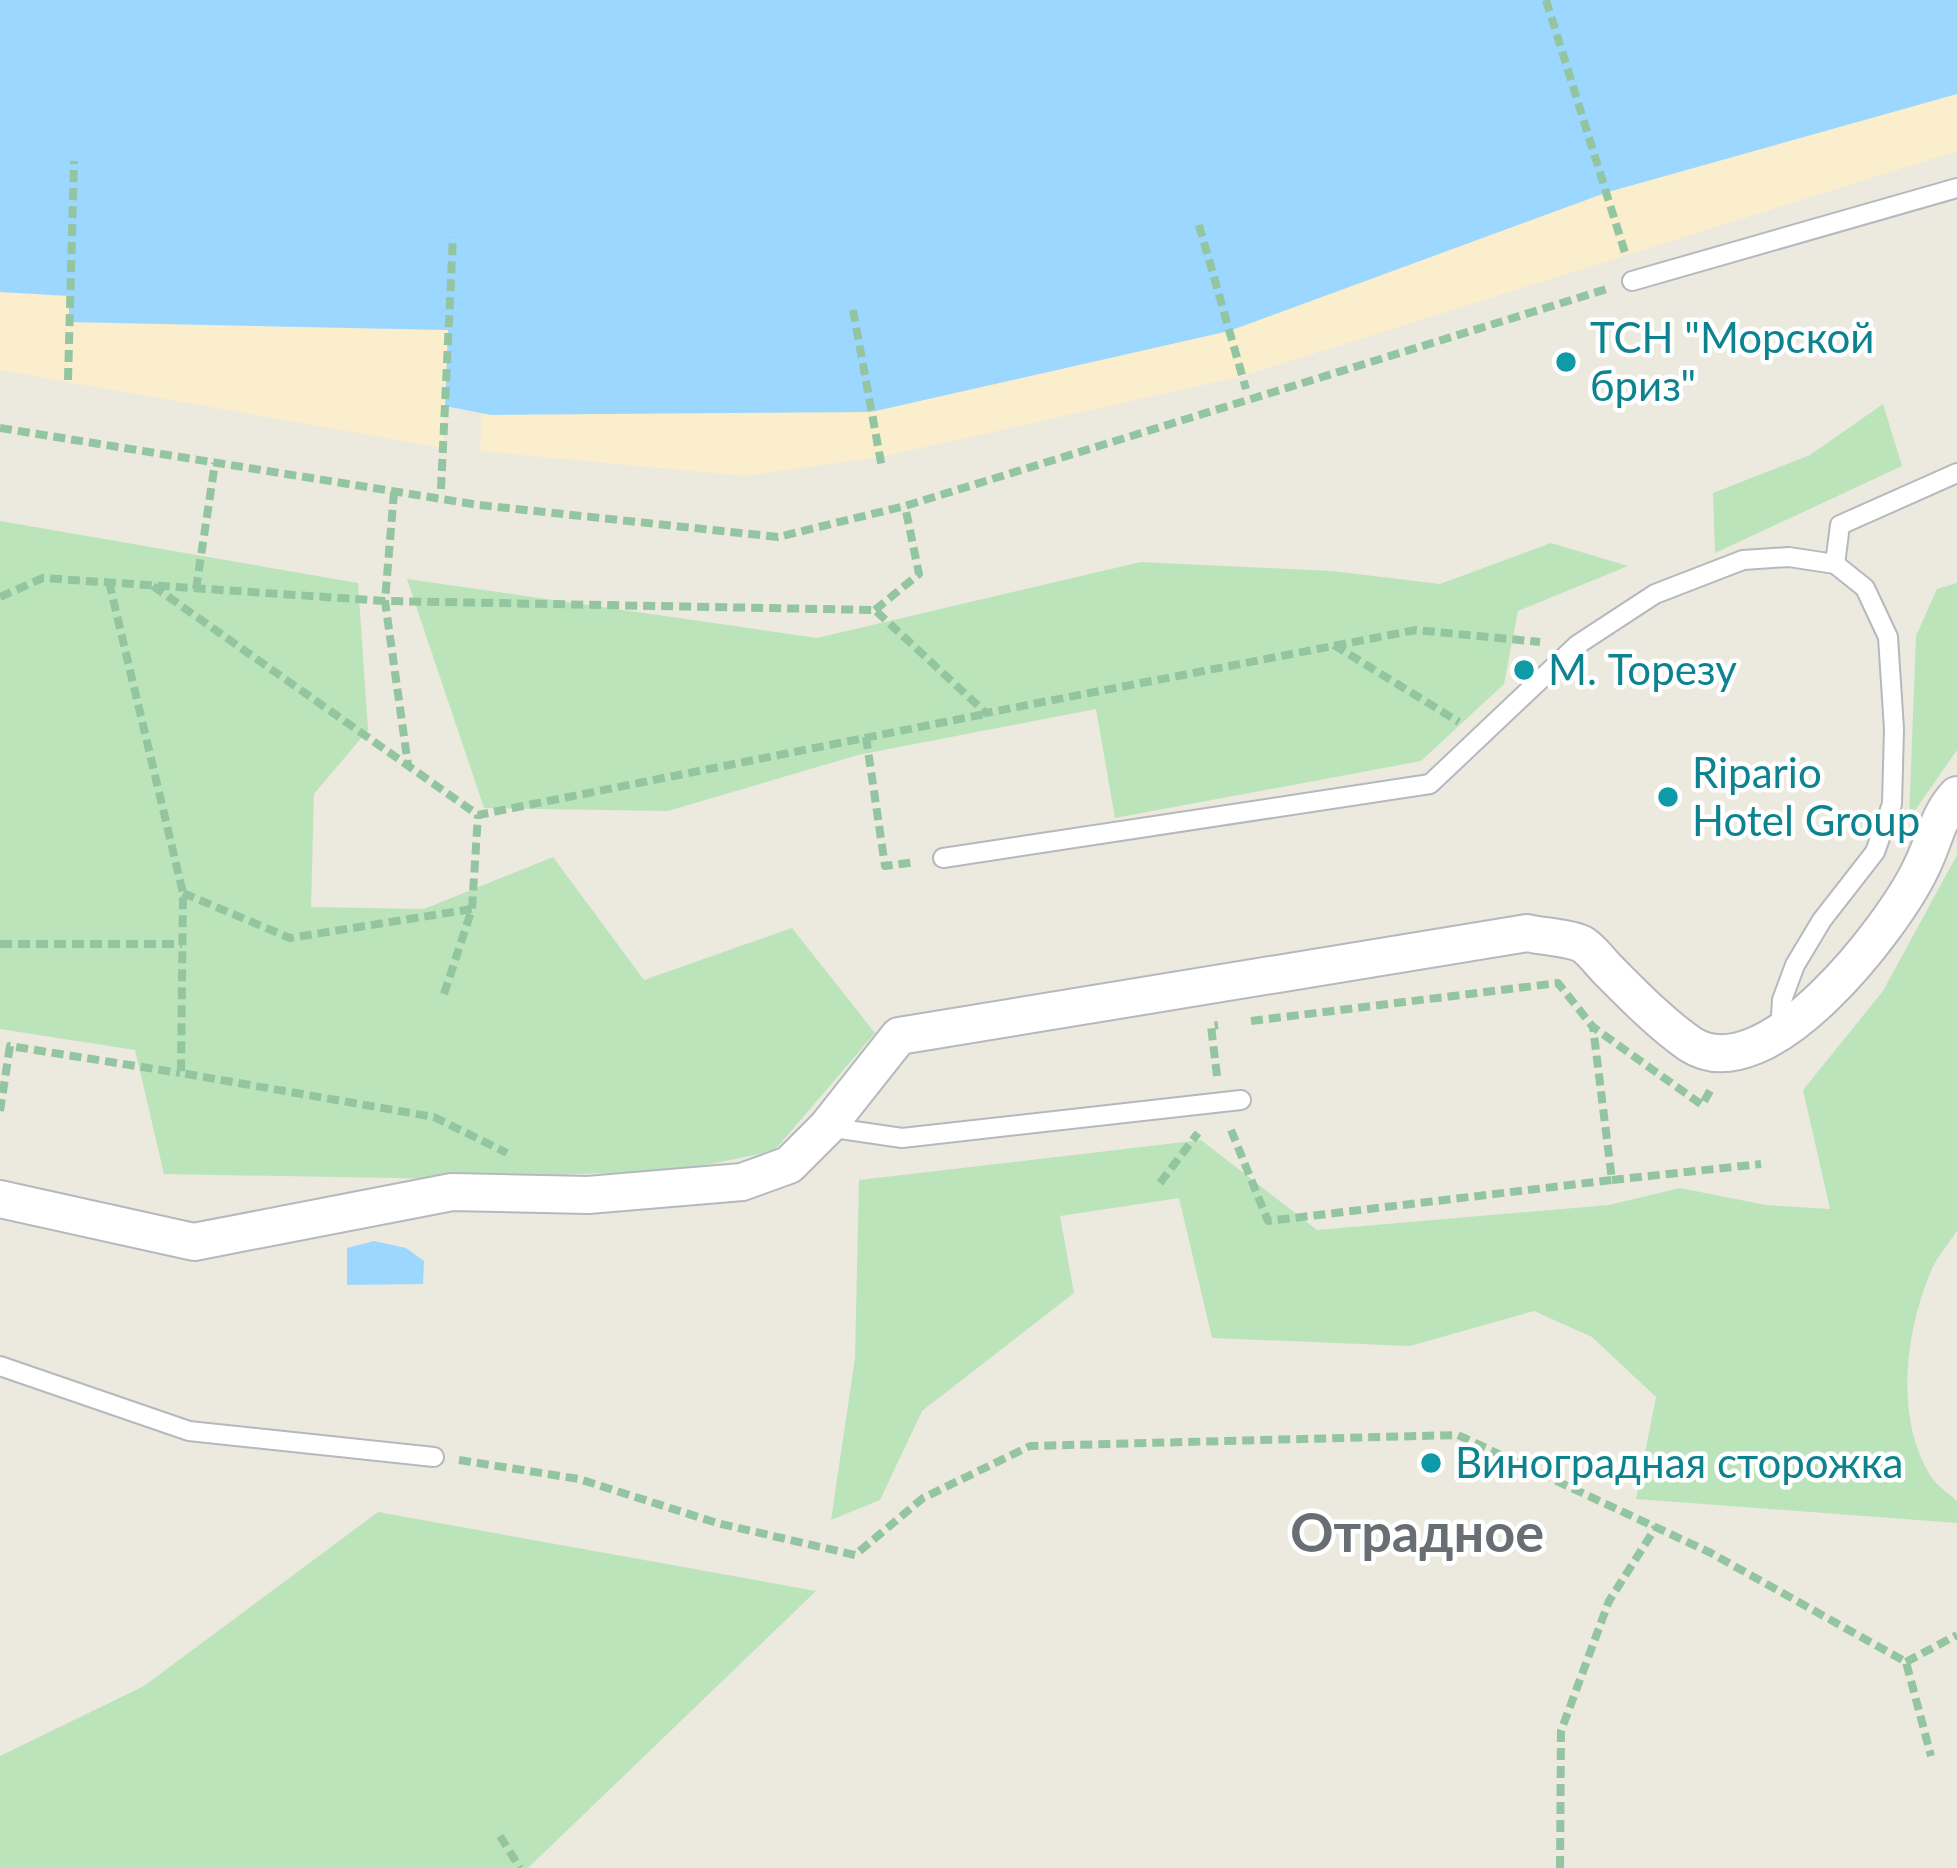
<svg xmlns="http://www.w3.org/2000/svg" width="1957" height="1868" font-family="Lato,sans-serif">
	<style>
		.green { fill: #bce4bb }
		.sand { fill: #faeecc }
		.water { fill: #9cd7ff }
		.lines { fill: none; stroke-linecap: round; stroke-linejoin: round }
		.service-casing { stroke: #b5b8bd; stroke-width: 22 }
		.minor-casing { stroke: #b5b8bd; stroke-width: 40 }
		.path { stroke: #94c5a1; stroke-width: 8; stroke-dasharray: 12 6; stroke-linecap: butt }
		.service { stroke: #fff; stroke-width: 18 }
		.minor { stroke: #fff; stroke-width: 36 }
		.culture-dot { fill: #0f9aa8; stroke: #fff; stroke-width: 4.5 }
		.labels { text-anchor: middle; stroke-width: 9; stroke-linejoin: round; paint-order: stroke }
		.culture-label { font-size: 42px; fill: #0d838f; stroke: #fff; text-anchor: start }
		.district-label { font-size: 54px; font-weight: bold; fill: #696e73; stroke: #fff }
	</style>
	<rect width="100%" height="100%" fill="#ece9df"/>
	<g class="green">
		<path d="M1883 404 1902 466 1715 553 1713 493 1810 455Z"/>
		<path d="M0 521 358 583 368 730 314 794 311 907 424 909 553 857 644 980 792 928 875 1033 774 1151 682 1170 447 1179 164 1174 135 1050 0 1029Z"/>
		<path d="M1551 543 1628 566 1518 611 1504 684 1421 761 1115 818 1096 709 858 755 668 811 484 808 407 579 817 638 1141 562 1332 571 1440 584Z"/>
		<path d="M1957 583V750L1909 819 1916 636 1937 589Z"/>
		<path d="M1957 855V1231C1948 1244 1937 1257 1931 1271 1906 1331 1894 1416 1930 1475 1936 1485 1948 1493 1957 1501V1523L1636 1499 1656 1397 1592 1337 1534 1311 1410 1346 1212 1338 1179 1198 1060 1216 1074 1293 922 1411 880 1500 831 1520 855 1358 859 1180 1201 1140 1317 1230 1609 1205 1680 1188 1766 1205 1830 1209 1803 1090 1883 991Z"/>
		<path d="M378 1512 816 1591 528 1868H0V1756L144 1686Z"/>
	</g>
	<g class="sand">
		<path d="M1957 94V151L1243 376 880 457 744 476 480 451 482 413 871 412 1229 331 1608 192Z"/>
		<path d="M0 292 69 296V322L449 330 443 448 0 370Z"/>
	</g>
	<g class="water">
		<path d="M0 0H1957V94L1608 192 1229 331 871 412 491 415 445 406 448 330 69 322V296L0 292Z"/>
		<path d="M374 1241 406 1248 424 1261 423 1284 347 1285V1248Z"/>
	</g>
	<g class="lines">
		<defs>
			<g id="service">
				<path d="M1632 281 1957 188"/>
				<path d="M1835 564 1840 525 1957 473"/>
				<path d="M943 858 1430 784 1577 645 1655 594 1743 560 1789 557 1835 564 1865 588 1888 637 1894 729 1892 804 1875 852 1822 920 1795 965 1782 1000 1780 1031"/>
				<path d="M827 1127 902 1138 1241 1100"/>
				<path d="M0 1366 189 1431 434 1457"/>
			</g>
			<path id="minor" d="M0 1199 194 1242 452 1192 588 1195 742 1182 789 1165 827 1127 899 1036 1527 933C1543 937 1567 937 1582 944 1591 949 1600 962 1608 970 1634 996 1660 1023 1690 1044 1766 1094 1893 927 1921 868 1934 843 1937 816 1957 795"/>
		</defs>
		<use href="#service" class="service-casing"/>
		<use href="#minor" class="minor-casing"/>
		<g class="path">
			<path d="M1546 0 1626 256"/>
			<path d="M1199 225 1246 389"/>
			<path d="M853 310 882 468"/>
			<path d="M68 380 74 161"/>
			<path d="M0 428 479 505 778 537 905 506 1610 288"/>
			<path d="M441 489 453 237"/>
			<path d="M394 492 385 601 408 765"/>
			<path d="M109 582 183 893 181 1073 434 1117 507 1153"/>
			<path d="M153 586 478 815 985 714"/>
			<path d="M196 589 215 463"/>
			<path d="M0 597 43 578 385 601 875 610 986 713 1416 630 1540 642"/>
			<path d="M875 610 919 574 905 506"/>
			<path d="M1334 645 1459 722"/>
			<path d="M866 737 885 866 916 862"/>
			<path d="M183 893 290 938 472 909"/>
			<path d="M0 944H182"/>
			<path d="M444 994 472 909 478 815"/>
			<path d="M1251 1021 1558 983 1593 1027 1702 1105 1711 1089"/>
			<path d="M1217 1076 1211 1026 1218 1025"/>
			<path d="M0 1111 10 1046 180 1073"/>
			<path d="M1231 1130 1268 1221 1612 1180 1593 1027"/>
			<path d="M1612 1180 1761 1164"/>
			<path d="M1160 1183 1198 1133"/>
			<path d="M459 1460 579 1479 717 1523 855 1555 923 1498 1030 1446 1458 1435 1711 1553 1906 1662 1931 1756"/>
			<path d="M1906 1662 1957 1635"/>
			<path d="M500 1836 520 1868"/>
			<path d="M1560 1868 1561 1731 1609 1601 1656 1527"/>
		</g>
		<use href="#service" class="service"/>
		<use href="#minor" class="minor"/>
	</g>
	<g class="culture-dot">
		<circle cx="1566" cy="362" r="12"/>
		<circle cx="1524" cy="670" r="12"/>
		<circle cx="1668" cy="797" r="12"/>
		<circle cx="1431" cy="1463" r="12"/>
	</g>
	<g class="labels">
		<g class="culture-label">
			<text x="1590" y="353">ТСН "Морской<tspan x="1590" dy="48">бриз"</tspan></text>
			<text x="1548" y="685">М. Торезу</text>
			<text x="1692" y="788">Ripario<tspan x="1692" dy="48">Hotel Group</tspan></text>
			<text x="1455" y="1478">Виноградная сторожка</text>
		</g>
		<g class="district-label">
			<text x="1417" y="1552">Отрадное</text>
		</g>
	</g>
</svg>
